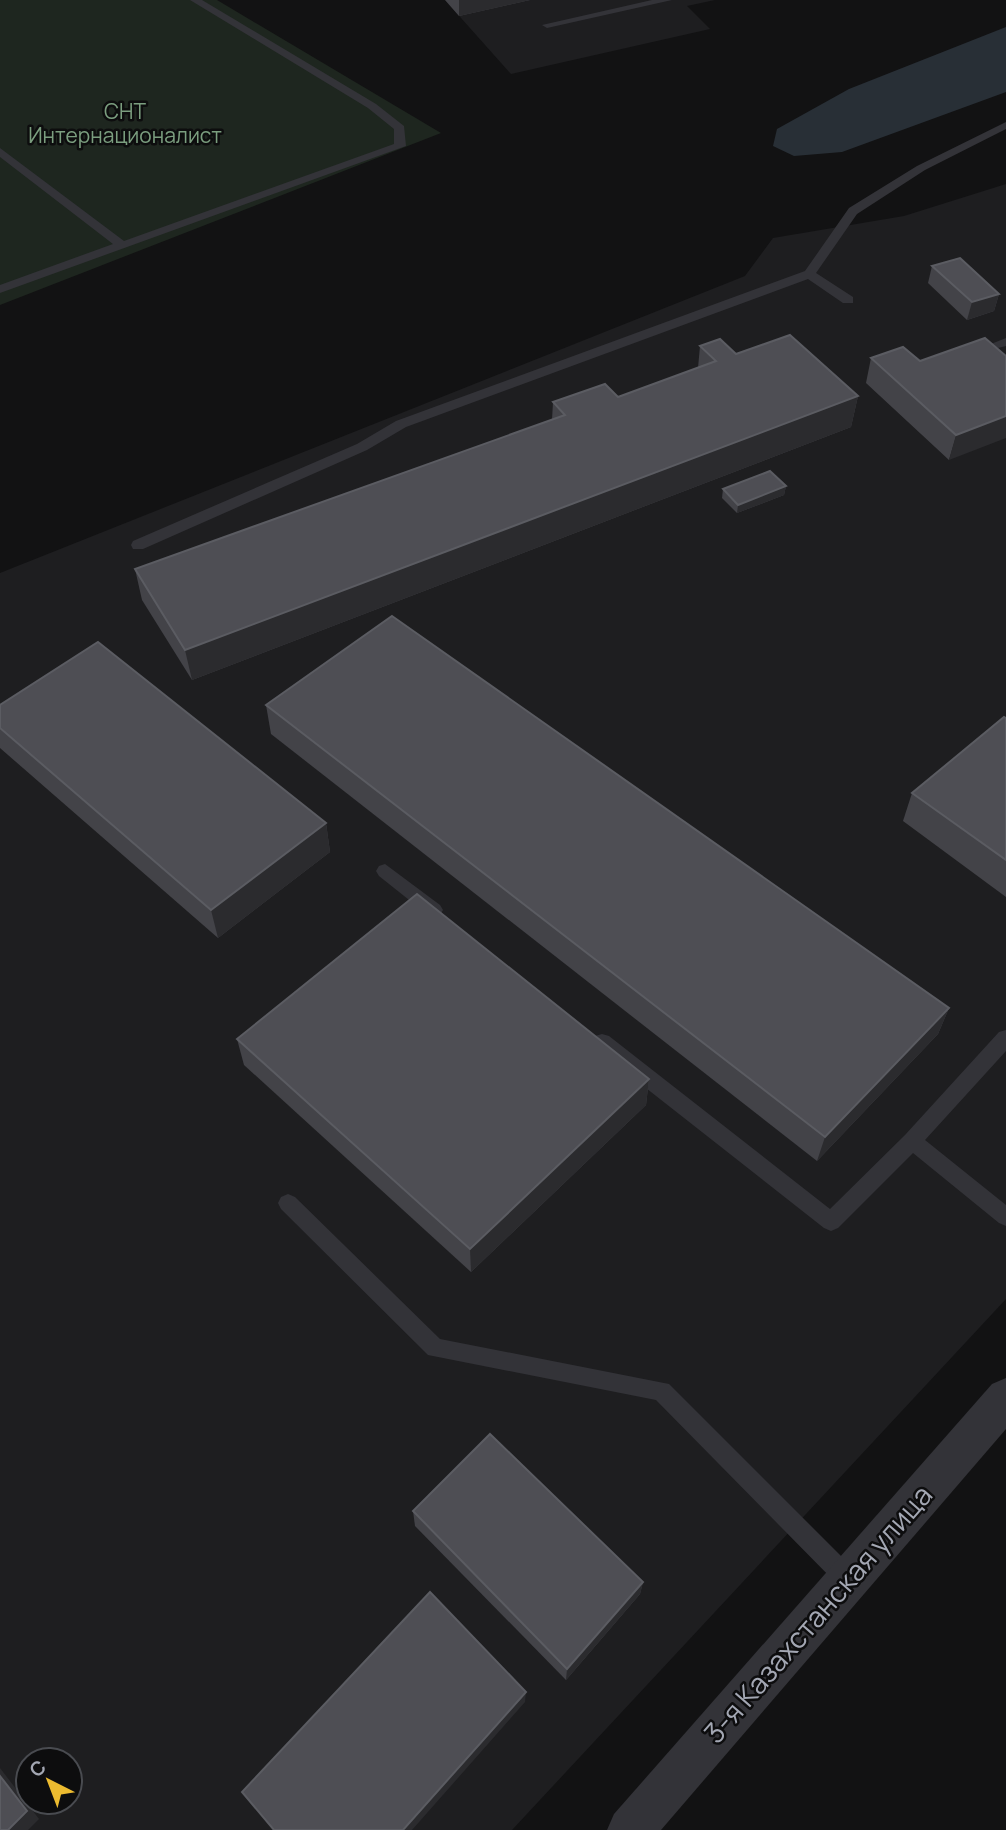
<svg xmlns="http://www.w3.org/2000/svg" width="1006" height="1830" font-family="Manrope,sans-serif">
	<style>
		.built { fill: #1e1e20; fill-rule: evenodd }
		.green { fill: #1e261f }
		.water { fill: #282f36 }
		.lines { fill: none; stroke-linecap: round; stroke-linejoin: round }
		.lane { fill: #333338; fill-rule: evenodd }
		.street { fill: #333338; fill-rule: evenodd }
		.wall { fill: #434348 }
		.shaded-wall { fill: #2b2b2e }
		.building { fill: #4e4e54; stroke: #5b5c62; stroke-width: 2 }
		.labels { text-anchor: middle; stroke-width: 5; stroke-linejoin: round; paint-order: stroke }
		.far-park-label { font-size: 21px; fill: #7b9e7f; stroke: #0d0d0e }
		.near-street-label { font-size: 28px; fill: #a3a7b3; stroke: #0d0d0e }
	</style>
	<rect width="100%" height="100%" fill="#121213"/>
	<g class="built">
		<path d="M445 0H715L687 6 710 29 511 74Z"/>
		<path d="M1006 184V1299L512 1830H0V573L745 276 773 238 904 216ZM28 1760H70V1802H28Z"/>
	</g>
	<path class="green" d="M0 0H217L441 133 0 305Z"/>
	<path class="water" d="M1006 27V92L842 152 794 156 773 146 777 129 849 89Z"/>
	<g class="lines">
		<g class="lane">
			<path d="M190 0H202L376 104 404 126 406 146 0 293V285L113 244 0 157V148L124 241 394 144V129L368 108Z"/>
			<path d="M652 0H672L547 28 542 25Z"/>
			<path d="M1006 122V129L925 170 857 214 816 273 853 297V303H843L808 279 406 427 367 450 143 549H133L131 545 133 541 357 444 396 421 805 271 849 208 917 166Z"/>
			<path d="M1006 338V346L998 348 991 344Z"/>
			<path d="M385 864 440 905 443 910 440 915H428L379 876 376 871 379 866Z"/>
			<path d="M1006 1030V1051L925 1140 1006 1205V1226L999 1223 913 1153 838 1228 831 1231 824 1228 595 1048 593 1042 595 1036 602 1034 609 1036 830 1209 905 1135 999 1032Z"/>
			<path d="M288 1194 295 1197 440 1339 669 1384 856 1571 859 1579 856 1587 848 1590 840 1587 656 1400 428 1355 281 1209 278 1203 281 1197Z"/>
		</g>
		<path class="street" d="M1006 1378V1429L661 1830H607L614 1814 992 1384Z"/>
	</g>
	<g class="wall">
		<path d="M445 0H530L459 16Z"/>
		<path d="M932 266 999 294 994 311 967 320 928 283Z"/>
		<path d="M985 338 949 460 866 383 871 358 920 361Z"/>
		<path d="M700 346 736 354 858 396 851 427 192 680 142 600 135 569 552 420 553 402 618 397 698 368Z"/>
		<path d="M786 486 784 495 737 513 722 498 723 489Z"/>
		<path d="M0 705 326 823 330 852 218 938 0 748Z"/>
		<path d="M266 705 949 1008 938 1034 817 1161 271 734Z"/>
		<path d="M1006 718V897L903 821 912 793Z"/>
		<path d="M237 1039 649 1079 646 1105 471 1272 244 1065Z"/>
		<path d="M413 1511 643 1582 640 1594 566 1680 415 1526Z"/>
	</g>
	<g class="shaded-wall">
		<path d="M459 0H530L459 16Z"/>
		<path d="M999 294 994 311 967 320 972 302Z"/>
		<path d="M858 396 851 427 192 680 185 650Z"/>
		<path d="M1006 416V438L949 460 956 435Z"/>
		<path d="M786 486 784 495 737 513 738 505Z"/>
		<path d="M326 823 330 852 218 938 211 910Z"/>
		<path d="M949 1008 938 1034 817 1161 825 1137Z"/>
		<path d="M649 1079 646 1105 471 1272 470 1249Z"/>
		<path d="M643 1582 640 1594 566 1680 567 1669Z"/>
		<path d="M526 1692 525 1702 412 1830H403Z"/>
		<path d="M0 1768 39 1819 28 1830H8L0 1776Z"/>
	</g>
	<g class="building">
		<path d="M960 258 999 294 972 302 932 266Z"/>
		<path d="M790 335 858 396 185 650 135 569 565 415 553 402 605 384 618 397 716 361 700 346 720 339 736 354Z"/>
		<path d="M985 338 1006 356V416L956 435 871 358 903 347 920 361Z"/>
		<path d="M770 471 786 486 738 505 723 489Z"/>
		<path d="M392 616 949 1008 825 1137 266 705Z"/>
		<path d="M98 642 326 823 211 910 0 728V705Z"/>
		<path d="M1004 717 1006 718V860L912 793Z"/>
		<path d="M417 894 649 1079 470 1249 237 1039Z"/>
		<path d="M490 1434 643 1582 567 1669 413 1511Z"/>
		<path d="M430 1592 526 1692 403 1830H274L242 1792Z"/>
		<path d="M0 1776 27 1811 8 1830H0Z"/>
	</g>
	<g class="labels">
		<g class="far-park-label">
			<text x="125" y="119">СНТ<tspan x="125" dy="24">Интернационалист</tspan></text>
		</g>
		<g class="near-street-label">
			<text transform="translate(818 1614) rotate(-49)" y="10">3-я Казахстанская улица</text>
		</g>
	</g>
	<g transform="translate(49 1781) rotate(318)"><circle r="33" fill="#0d0d0e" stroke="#494b50" stroke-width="2"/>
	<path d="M0-5L12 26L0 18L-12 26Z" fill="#ecbb30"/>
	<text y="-10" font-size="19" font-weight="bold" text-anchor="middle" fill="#a3a7b3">С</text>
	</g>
</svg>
